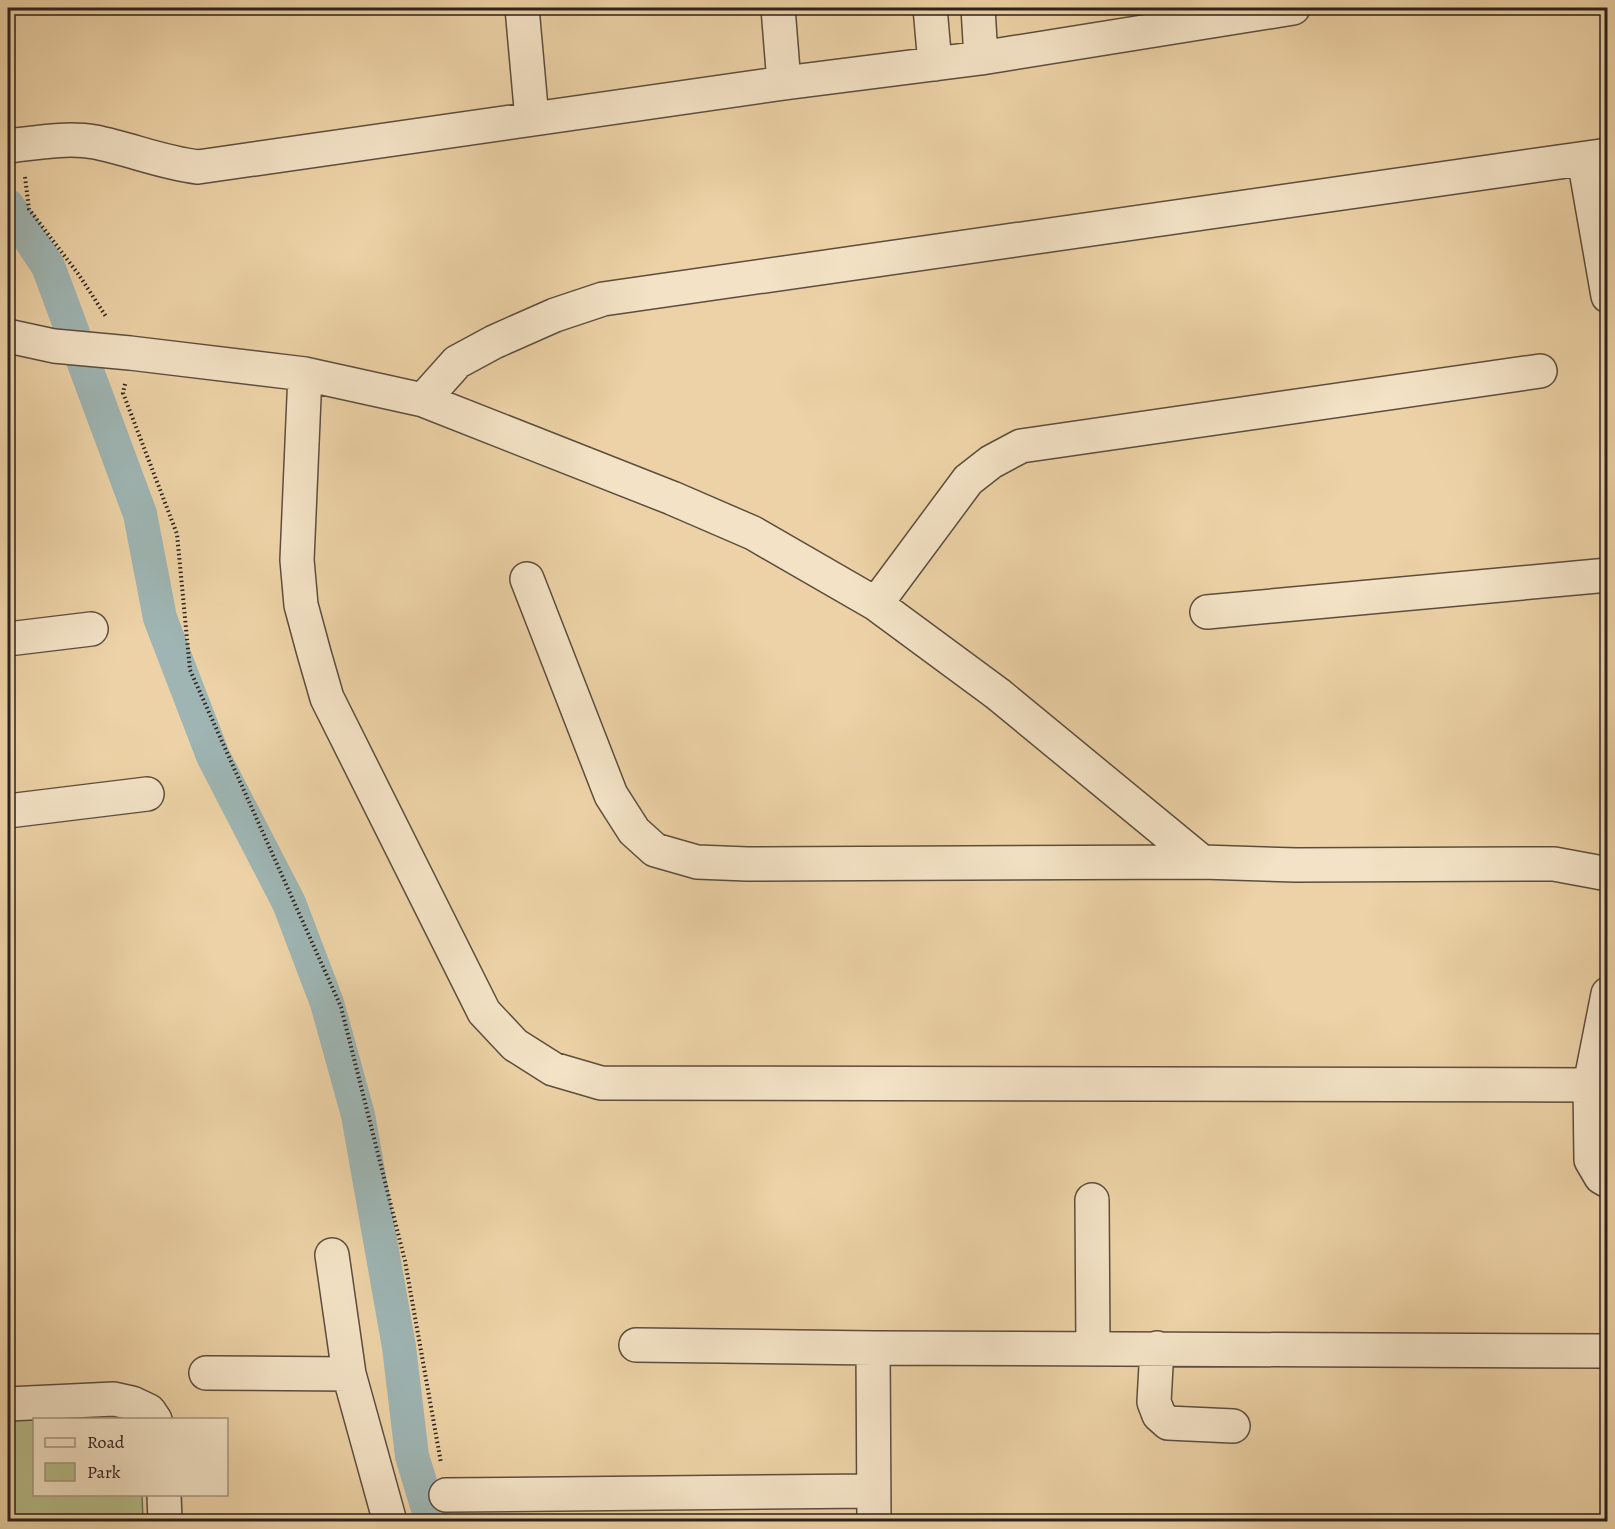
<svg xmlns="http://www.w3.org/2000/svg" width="1615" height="1529" font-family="Alegreya,serif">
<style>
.green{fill:#b5bd89;stroke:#716f52;stroke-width:1.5}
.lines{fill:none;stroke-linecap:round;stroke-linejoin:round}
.canal{stroke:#9eb5b3;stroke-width:34}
.minor-casing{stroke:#5d4d3e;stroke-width:36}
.path{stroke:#2d211c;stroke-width:4;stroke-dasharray:1.5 3;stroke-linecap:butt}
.minor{stroke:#f3e2c5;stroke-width:33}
</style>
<rect width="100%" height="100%" fill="#ecd2a6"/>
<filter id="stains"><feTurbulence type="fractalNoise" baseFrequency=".00333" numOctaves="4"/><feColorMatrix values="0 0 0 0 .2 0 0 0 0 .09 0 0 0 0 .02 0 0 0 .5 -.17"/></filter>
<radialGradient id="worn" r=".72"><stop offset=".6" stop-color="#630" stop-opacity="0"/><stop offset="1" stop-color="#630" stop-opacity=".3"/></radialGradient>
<path class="green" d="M8,1420H34V1494L142,1495L143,1521H8Z"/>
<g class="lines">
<path class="canal" d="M8,206L48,266L140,514L160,618L213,756L289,903L327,1003L358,1115L399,1347L412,1456L432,1522"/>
<g class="minor-casing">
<path id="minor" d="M522,8L532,119
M778,8L784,83
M930,8L935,64
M978,8L981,58
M8,146C35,143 67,137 95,142C130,149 163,163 198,167L784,83L981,58L1293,8
M1584,159L1608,296
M8,336L54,346L130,353L305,374L423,400L672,498L753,533L876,604L998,694L1202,862
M305,374L297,560L301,605L314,653L327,698L484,1012L515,1045L553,1069L601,1083L1590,1085
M423,400L457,362L494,342L555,315L603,299L1608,155
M527,579L611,795L634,831L655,850L697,862L747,864L1202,862L1296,865L1554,864L1608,874
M876,604L968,480L991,462L1021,446L1540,371
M1207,612L1608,575
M8,639L91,629
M8,811L147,794
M1608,994L1590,1085L1591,1160L1601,1177L1608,1181
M1092,1200L1093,1348
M332,1255L349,1374L390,1522
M636,1345L873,1348L1608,1351
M873,1348L874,1522
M1157,1348L1154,1402L1159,1415L1168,1423L1233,1426
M206,1373L349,1374
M8,1404L114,1399L132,1403L149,1411L155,1420
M164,1494L165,1522
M446,1495L873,1491"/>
</g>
<path class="path" d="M25,177L29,209L79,275L107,318
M125,384L123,393L177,534L190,670L341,1007L405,1261L441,1463"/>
<use href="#minor" class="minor"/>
</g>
<rect width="1615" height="1529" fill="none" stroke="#ecd2a6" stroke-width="30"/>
<rect x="9" y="9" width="1597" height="1511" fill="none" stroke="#2d211c" stroke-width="3"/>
<rect x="15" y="15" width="1585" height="1499" fill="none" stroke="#2d211c" stroke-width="1.5"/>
<rect x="33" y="1418" width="195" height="78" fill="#f3e2c5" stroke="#a49581" stroke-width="1.5"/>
<rect x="45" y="1438" width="30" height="9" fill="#f3e2c5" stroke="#a49581" stroke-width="1.5"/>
<text x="87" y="1448" font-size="18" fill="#2d211c">Road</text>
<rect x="45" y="1463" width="30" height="18" fill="#b5bd89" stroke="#a49581" stroke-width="1.5"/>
<text x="87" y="1478" font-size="18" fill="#2d211c">Park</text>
<rect width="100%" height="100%" filter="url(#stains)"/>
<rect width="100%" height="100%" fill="url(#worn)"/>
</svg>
